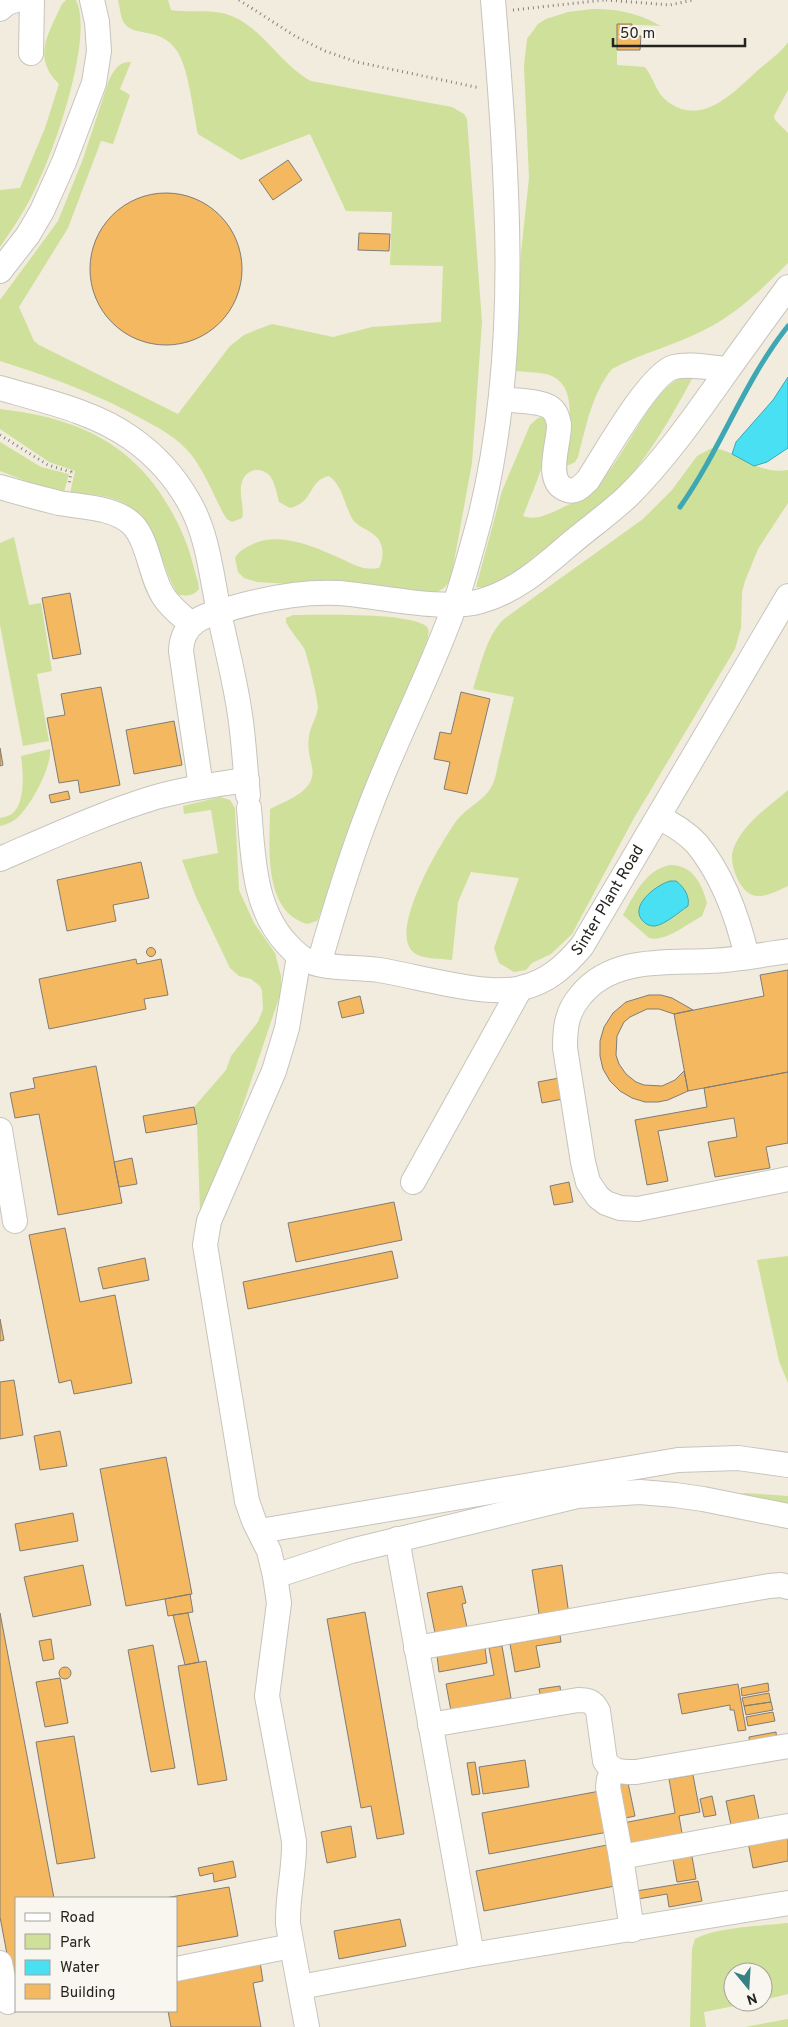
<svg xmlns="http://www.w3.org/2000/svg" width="788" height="2027" font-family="Overpass,sans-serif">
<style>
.built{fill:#f1ecdd;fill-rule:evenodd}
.green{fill:#cee099}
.water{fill:#49e0f3;stroke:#3ea7b4}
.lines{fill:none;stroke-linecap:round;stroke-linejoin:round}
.stream{stroke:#3ea7b4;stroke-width:5}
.building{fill:#f4b860;stroke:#817c76}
.minor-casing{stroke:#c7c4bd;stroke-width:26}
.path{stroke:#85837f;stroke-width:3;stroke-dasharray:1 4;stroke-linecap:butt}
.minor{stroke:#fff;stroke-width:24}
.labels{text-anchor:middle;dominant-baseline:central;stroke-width:4;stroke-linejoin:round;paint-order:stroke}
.street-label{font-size:16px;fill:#242320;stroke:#f9f6ef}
</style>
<rect width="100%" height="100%" fill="#f9f6ef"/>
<path class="built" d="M0,0H788V2027H0ZM16,1898H176V2011H16ZM733,1972H763V2002H733Z"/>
<path class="green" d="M66,0H76C94,36 55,149 37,185C27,207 14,227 0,247V190L20,188L45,128L59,84C31,57 49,33 62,4Z
M118,0H168L171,10C189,13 208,9 226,14C262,25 279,64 311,81L452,107L464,114L467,119L482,322L472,463L451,578C447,586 443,590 434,593L257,582L244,578L238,572L235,558C240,550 245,548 253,544C282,531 316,548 342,559C354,565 365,571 379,568C383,560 384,550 380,542C375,531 360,529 353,520C345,507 342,484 329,476C307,481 315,502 290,508L279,502C277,494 275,483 270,476C261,466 246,469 242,482C238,494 245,506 242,518L232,522L227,519L223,513C213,493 204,471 190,453C177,438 161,429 144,420C98,394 50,377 0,361V300L58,221L83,159L109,80C114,70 119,61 131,62L120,89L130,95L113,144L101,141L68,228L19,307L34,341L39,345L178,414L230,346L244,335L256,330L272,324L333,337L372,327L441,322L443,266L390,265L392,212L346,211L310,134L241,160L198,134C193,112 189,69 177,51C161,26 134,38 124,23C120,16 120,7 118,0Z
M592,9C620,9 637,13 661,26L617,24V65L645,67C655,80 656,95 671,104C704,125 734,92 757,71C767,62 780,54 788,42V90L774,116L775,120L788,133V263C763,288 737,314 704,330C675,345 642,353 612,369C592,393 586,427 578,457L575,462L569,465H566C562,456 565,447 567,438C571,417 575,381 546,374C536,372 525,372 515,371L521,253L529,178L524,66L527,39L538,24L546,19L568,12Z
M683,377H693C671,418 646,461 614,495C591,518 562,537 535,556C518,570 499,589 476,587L502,491L530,425L538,418L542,417C562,430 530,497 523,516C536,521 548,514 560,509C571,503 584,499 593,490C622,465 651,387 683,377Z
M0,409C88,419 147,451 183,535C190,550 193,566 198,582L199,589C193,596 187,596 179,595L177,593C171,583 167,572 163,561C140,507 130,495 70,493L75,471L49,462L0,429Z
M0,442L41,467L69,474L64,492L36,485L0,471Z
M712,448C741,451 754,475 788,470V503L758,549L745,581L742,592L741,628L735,649L634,818L572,934L551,954L532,963L526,970L514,972L499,963L494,948L519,878L471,872L458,902L452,960C440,958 421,960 412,951C390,928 441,842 457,820C467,807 484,801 492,786C496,778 497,768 499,760C504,739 509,718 514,697L473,689C481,665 486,636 504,619L643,519L672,490L697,456Z
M14,537L29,605L41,603L52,671L37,674L49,741L23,746L0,625V543Z
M293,615C316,615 413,612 427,627C430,630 428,634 428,638L341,865L317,921L307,924C262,911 270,845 270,809C287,800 317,791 312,767C310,757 307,747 309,737C310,726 317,718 318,707C318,700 307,654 304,648C298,639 291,632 286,622V618Z
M50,749C52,766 32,803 20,815C15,821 8,824 0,826V818C4,817 9,816 12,814C26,803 23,771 21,756Z
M788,790V886C779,890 769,896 758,896C742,896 732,871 732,857C732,851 735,844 738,839C750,819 771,805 788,790Z
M220,797L230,800L235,808L239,890L254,923L275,953L281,976V992L211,1200L205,1209L200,1211L197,1124L194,1107L226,1070L231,1056L258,1022L263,1009L262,991L260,986L251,979L239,976L230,968L196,897L182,860L218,853L211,810L184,814L183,806Z
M670,865C693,865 702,884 707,903L702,916L697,919C684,926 665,942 649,938L623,915C635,894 645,870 670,865Z
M788,1256V1383L779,1361L757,1260Z
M745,1493L788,1496V1510L732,1496Z
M788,1923V1994L763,2000V1972H733V2002H754L704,2012L706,2027H690L692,1949L695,1939C716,1927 762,1926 788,1923Z
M788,2019V2027H745Z"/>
<path class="water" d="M788,377V448L767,462L754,466L732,454L736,442L773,400Z
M670,881H676C684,887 690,896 688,906C679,912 666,924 655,926C650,926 647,925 644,922C627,907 656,885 670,881Z"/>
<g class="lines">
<path class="stream" d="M680,507C721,449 744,381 788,326"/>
</g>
<path class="building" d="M617,24H632V36H641L640,50H617Z
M288,160L302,180L273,200L259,180Z
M90 269a76 76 0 1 1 152 0a76 76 0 1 1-152 0Z
M359,233L390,234L389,251L358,250Z
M70,593L81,654L53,659L42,598Z
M101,687L120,785L80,793L78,780L59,783L47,718L65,715L61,694Z
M461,692L490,699L467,794L444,789L450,762L434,759L440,732L451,734Z
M174,721L182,765L134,774L126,730Z
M0,748L3,765L0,766Z
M68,791L70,799L51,803L49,795Z
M141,862L149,898L113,905L116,921L67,931L57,880Z
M146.5 952a4.5 4.5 0 1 1 9 0a4.5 4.5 0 1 1-9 0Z
M136,959L137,964L161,959L168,995L144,999L146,1009L49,1029L39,979Z
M788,970V1072L688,1091L674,1014L764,996L760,975Z
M649,995H661L672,998L693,1010L674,1014L659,1009H647L630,1017L624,1022L617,1036L616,1055L619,1064L626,1074L636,1082L644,1085L662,1086L675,1080L684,1071L688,1091L668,1100L658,1102H645L632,1098L620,1091L610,1081L603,1069L600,1056V1041L604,1027L613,1013L626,1002Z
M360,996L364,1013L342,1018L338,1002Z
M96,1066L122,1203L58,1215L39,1114L15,1118L10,1093L35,1088L33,1078Z
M788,1072V1143L766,1147L770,1168L715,1177L708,1142L737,1137L734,1118L658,1131L668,1181L647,1185L635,1120L707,1107L704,1088Z
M559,1078L563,1099L542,1103L538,1082Z
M194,1107L197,1124L146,1133L143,1116Z
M132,1158L137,1184L119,1187L114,1162Z
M569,1182L573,1202L554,1205L550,1186Z
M394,1202L402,1240L296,1262L288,1223Z
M65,1228L80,1302L115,1295L132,1383L74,1394L71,1380L59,1383L29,1235Z
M392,1251L398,1278L248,1309L243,1282Z
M145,1258L149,1280L103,1289L98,1268Z
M0,1319L4,1340L0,1341Z
M14,1380L23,1435L0,1439V1382Z
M60,1431L67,1466L40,1470L34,1436Z
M166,1457L192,1594L126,1606L100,1469Z
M73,1513L78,1541L20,1551L15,1524Z
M83,1565L91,1605L33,1617L24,1577Z
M562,1565L569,1615L540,1620L532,1570Z
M462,1586L466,1603L462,1604L467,1627L435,1633L427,1593Z
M190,1594L193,1612L168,1616L165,1599Z
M365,1612L404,1834L377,1839L371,1806L361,1808L327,1619Z
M0,1613L54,1898H16V1991H14L0,1917Z
M188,1613L199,1662L185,1665L173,1615Z
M560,1635L561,1642L536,1646L540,1667L515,1672L510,1644Z
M51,1639L54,1659L43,1661L39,1641Z
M153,1645L175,1768L151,1772L128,1650Z
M502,1646L511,1698L451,1711L446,1684L494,1675L489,1648Z
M485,1648L487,1663L439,1672L437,1656Z
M206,1661L227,1780L198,1785L178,1666Z
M59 1673a6 6 0 1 1 12 0a6 6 0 1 1-12 0Z
M60,1678L68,1723L45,1727L36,1682Z
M768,1683L769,1691L742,1696L741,1688Z
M738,1684L746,1730L738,1731L734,1710H730V1705L682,1714L678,1694Z
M560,1686L561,1694L541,1698L539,1689Z
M769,1693L771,1702L744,1706L742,1698Z
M771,1702L773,1710L746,1715L744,1706Z
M773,1712L775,1721L748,1726L746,1717Z
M776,1732L777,1741L750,1746L749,1737Z
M74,1736L95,1858L57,1864L36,1742Z
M525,1760L529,1787L483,1794L479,1767Z
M475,1762L480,1794L472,1795L467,1763Z
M693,1775L700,1812L679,1816L683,1839L627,1848L623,1823L675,1813L669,1779Z
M628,1783L635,1816L621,1819L615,1786Z
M600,1791L608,1832L489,1854L482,1813Z
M754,1795L759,1819L731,1825L726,1801Z
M712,1796L716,1815L704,1817L700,1799Z
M351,1826L356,1857L327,1863L321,1832Z
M788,1834V1861L753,1868L748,1842Z
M607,1845L615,1886L484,1911L476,1871Z
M691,1851L696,1879L677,1882L672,1854Z
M233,1861L236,1877L214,1882L213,1873L200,1876L198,1868Z
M698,1881L702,1901L669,1907L667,1894L638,1899L636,1891Z
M229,1887L238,1936L176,1947V1898H165Z
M400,1919L406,1946L339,1959L334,1931Z
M260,1962L263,1981L253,1983L261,2027H171L168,2011H176V1978Z"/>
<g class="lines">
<g class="minor-casing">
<g id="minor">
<path d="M0,9L7,3L16,0"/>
<path d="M31,53L32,0"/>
<path d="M0,271L28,235L42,211L64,162L94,83L99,51L97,22L92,0"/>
<path d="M0,388C44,401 93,411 131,438C154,454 175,477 189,502C207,533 211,572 218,607C225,643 235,679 240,715C244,741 245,768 248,795"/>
<path d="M501,399C514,401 545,400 553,410C556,413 558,419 559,424C560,441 544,480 565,489C575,494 582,486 588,480C603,457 650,373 674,367C690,363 711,368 728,369"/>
<path d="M0,487C20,493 39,498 59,503C82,507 114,507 132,524C149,541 150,577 164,597C171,608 182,616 191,624"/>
<path d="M201,787L181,651C182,620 206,615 232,608C267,598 302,591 339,593C379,596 444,612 481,601C517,591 544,566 571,543C590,527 610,513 628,496C664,460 693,419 722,378C744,347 766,317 788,287"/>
<path id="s1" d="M249,808C253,855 253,908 287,944C294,952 301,959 311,962C330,969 358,967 379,970C417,976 486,997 521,988C548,982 565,966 582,946L788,596"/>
<path d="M659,817C673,825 686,832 697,844C723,876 738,918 747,957"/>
<path d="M0,859C51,837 103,813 156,797C186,789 216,784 247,780"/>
<path d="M788,951C762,955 735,960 709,961C665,963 612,957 581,995C567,1011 565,1026 565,1048L583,1162L588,1182L598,1197L606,1203L620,1208L638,1209L788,1179"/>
<path d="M299,956L287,1028L274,1071L209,1221L205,1245L247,1501L254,1521L269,1551L275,1576L279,1603L267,1696L294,1841C295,1869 287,1896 288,1924L307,2027"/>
<path d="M319,964C334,911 350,858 370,807C394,743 426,682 450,618C462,586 471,551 480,518C522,348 507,172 493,0"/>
<path d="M0,1130L15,1221"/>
<path d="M413,1182L520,989"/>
<path d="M260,1531L678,1460L738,1458L788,1465"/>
<path d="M397,1539L472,1955L788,1903"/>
<path d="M275,1576L351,1551L577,1496L640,1492L675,1495L703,1499L788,1516"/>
<path d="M416,1648L769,1586L781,1585L788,1587"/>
<path d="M430,1725L578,1700C588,1700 593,1701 598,1711L605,1761C613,1773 623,1772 636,1772L788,1746"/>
<path d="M613,1770L609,1779L608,1787L621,1857L632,1930"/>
<path d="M621,1857L788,1826"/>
<path d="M0,1963L8,2002"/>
<path d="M176,1969L291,1946"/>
<path d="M300,1987L472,1955"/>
</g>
</g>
<path class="path" d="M239,0L295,36L325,51L357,62L480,88
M606,0L670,5L693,0
M513,10L604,0
M0,435L48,465L71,472L69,485"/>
<use href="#minor" class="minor"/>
</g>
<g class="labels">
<g class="street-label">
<text stroke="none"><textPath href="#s1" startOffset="515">Sinter Plant Road</textPath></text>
</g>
</g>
<rect x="15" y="1897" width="162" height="115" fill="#f9f6ef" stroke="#a4a29c"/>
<rect x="25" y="1913" width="25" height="8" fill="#ffffff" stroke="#a4a29c"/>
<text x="60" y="1922" font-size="15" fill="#242320">Road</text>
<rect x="25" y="1934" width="25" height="15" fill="#cee099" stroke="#a4a29c"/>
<text x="60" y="1947" font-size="15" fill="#242320">Park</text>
<rect x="25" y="1960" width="25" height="15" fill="#49e0f3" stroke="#a4a29c"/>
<text x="60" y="1972" font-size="15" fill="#242320">Water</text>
<rect x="25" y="1984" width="25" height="15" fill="#f4b860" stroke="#a4a29c"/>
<text x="60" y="1997" font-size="15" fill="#242320">Building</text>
<g transform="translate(748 1987) rotate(162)"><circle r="24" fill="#f9f6ef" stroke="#a4a29c"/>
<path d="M0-4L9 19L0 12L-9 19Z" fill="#378083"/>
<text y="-8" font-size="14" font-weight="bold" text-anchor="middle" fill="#242320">N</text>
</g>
<path d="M613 38v8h132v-8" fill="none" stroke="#242320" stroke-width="2.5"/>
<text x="620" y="38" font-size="15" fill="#242320" stroke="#f9f6ef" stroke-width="4" paint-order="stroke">50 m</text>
</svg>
